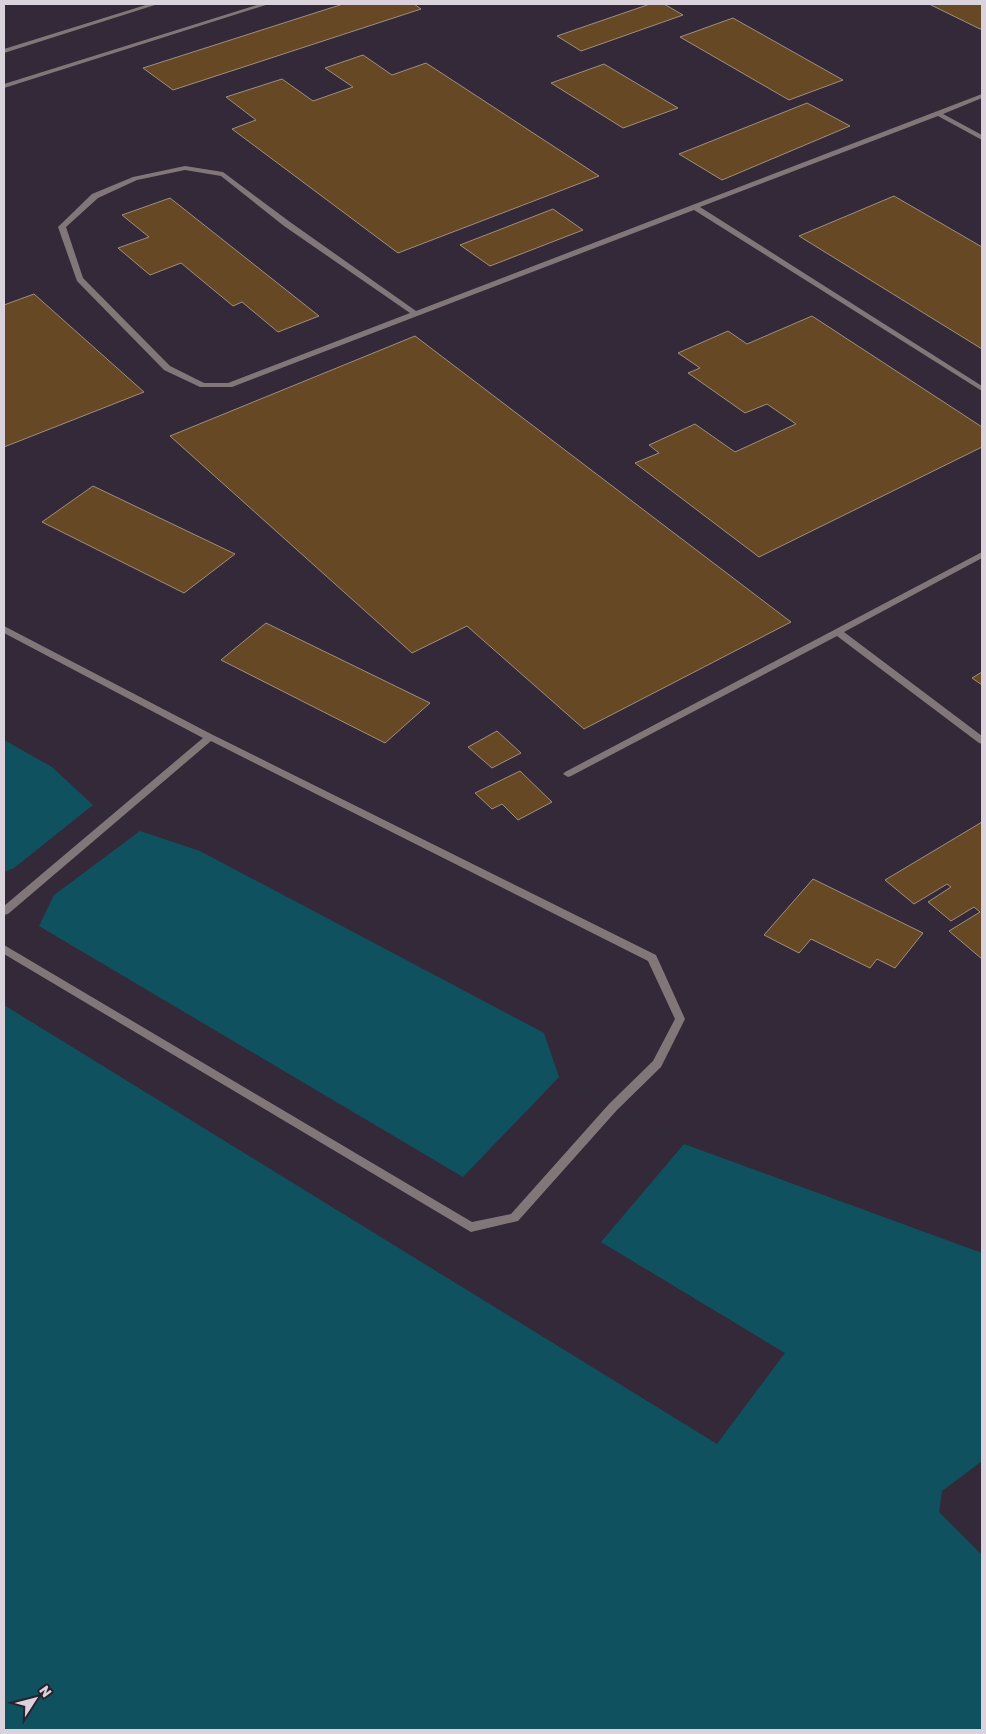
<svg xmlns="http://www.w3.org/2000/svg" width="986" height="1734" font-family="Rubik,sans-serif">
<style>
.water{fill:#10515f}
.pier{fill:#342938}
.building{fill:#664824;stroke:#9e8f7f}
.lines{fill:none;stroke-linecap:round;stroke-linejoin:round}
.lane{fill:#827778;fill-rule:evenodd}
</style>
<rect width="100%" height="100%" fill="#342938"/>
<path class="water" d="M4,740L52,767L93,805L140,831L200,851L544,1033L559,1077L684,1144L982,1253V1730H4Z"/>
<path class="pier" d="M93,805L140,831L54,895L39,926L463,1177L559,1077L684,1144L601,1242L785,1353L717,1444L4,1005V872L14,868Z
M982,1461V1555L939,1512L942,1491Z"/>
<path class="building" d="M343,4H414L421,9L173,90L143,68Z
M650,4H664L683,15L581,51L557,36Z
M929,4H982V29H980Z
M733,18L843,80L789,100L680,37Z
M363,55L392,75L426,63L599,176L398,253L232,129L256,120L226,97L282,79L313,101L353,87L325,68Z
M604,64L678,108L623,128L551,83Z
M807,103L850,126L722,180L679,154Z
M894,196L982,247V349L799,236Z
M170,198L319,316L278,332L242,302L233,306L181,263L150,275L118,248L149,237L122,215Z
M553,209L583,230L490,266L460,245Z
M34,294L144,392L4,447V305Z
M812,316L982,427V447L759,557L635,463L659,453L649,445L695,424L735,452L796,424L767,404L745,413L688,373L700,368L678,353L728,331L747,344Z
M415,336L791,622L584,729L467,626L412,653L170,436Z
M93,486L235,554L184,593L42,522Z
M266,623L430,703L385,743L221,660Z
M982,672V685L972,678Z
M497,731L521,753L492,768L468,747Z
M520,771L552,802L518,820L502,804L492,809L475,793Z
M982,822V959L949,931L980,912L974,907L951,921L928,902L951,887L947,884L914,904L885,880Z
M813,879L923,933L895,968L877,959L870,968L811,939L799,953L764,935Z"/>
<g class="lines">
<path class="lane" d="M149,4H158L4,53V49Z
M260,4H269L4,88V84Z
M982,94V98L943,114L982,135V140L938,116L700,207L982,386V391L694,210L232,387H200L164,370L77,281L58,227L92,194L133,177L185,166L223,172L290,222L416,311ZM185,170L221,176L284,226L410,313L228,383H204L170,366L83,278L66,227L98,198L137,180Z
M982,552V558L844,632L982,736V744L979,743L837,636L571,776L568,777L563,774L565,772Z
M4,626L213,735L656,955L685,1019L661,1067L617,1110L518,1221L471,1232L4,954V945L472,1222L511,1214L609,1104L653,1061L675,1019L648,961L211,741L8,914L4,915V906L203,738L4,633Z"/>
</g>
<rect width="986" height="1734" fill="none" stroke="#dad3dc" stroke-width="10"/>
<g transform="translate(35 1699) rotate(54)" stroke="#2a202e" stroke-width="4" paint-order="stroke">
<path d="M0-4L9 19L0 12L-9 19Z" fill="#dad3dc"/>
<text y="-8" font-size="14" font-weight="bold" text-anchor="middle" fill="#dad3dc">N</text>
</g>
</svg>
